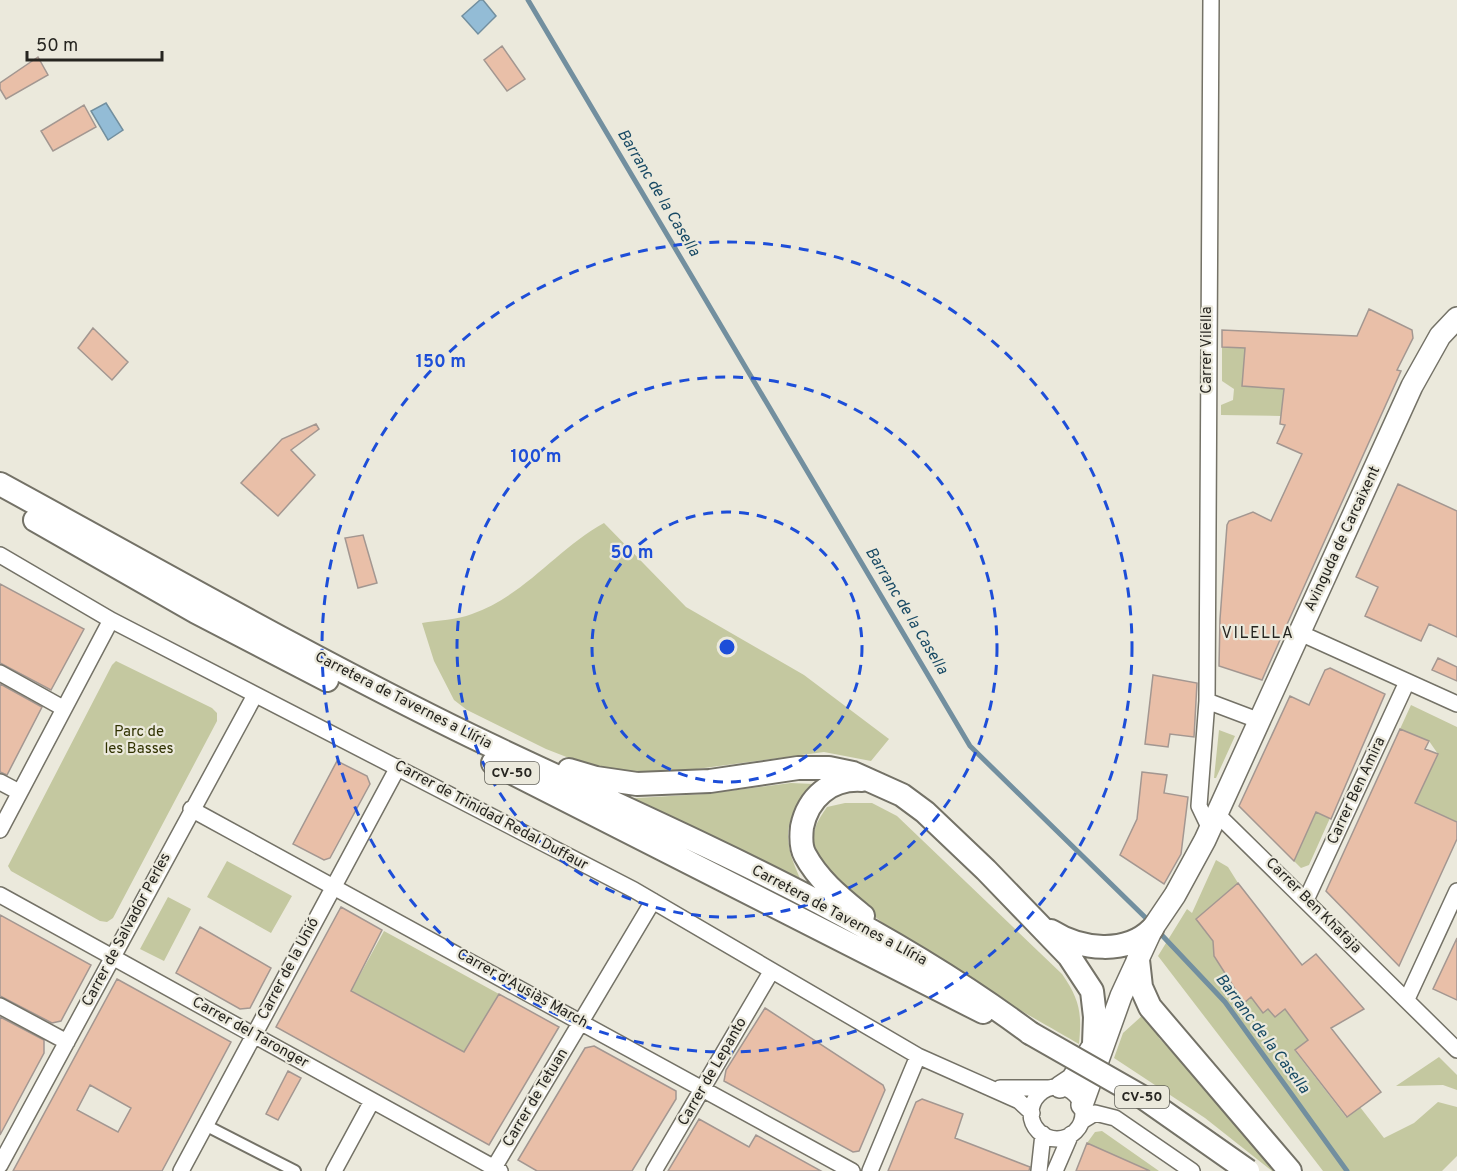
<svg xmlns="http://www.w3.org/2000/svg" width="1457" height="1171" font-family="Overpass,sans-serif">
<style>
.green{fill:#c4c8a0}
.water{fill:#93bcd6;stroke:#728f9f;stroke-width:1.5}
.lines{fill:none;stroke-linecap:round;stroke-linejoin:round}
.stream{stroke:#728f9f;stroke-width:5}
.building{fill:#e9bfa8;stroke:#a39791;stroke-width:1.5;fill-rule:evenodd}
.pedestrian-casing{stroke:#747267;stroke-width:14}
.minor-casing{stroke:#747267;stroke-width:18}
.secondary-casing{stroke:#747267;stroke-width:24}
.primary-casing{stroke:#747267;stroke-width:26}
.pedestrian{stroke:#fff;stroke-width:10}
.minor{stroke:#fff;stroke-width:15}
.secondary{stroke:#fff;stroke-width:21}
.primary{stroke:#fff;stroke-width:22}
.primary-bridge-casing{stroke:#747267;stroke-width:26;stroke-linecap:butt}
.primary-bridge{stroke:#fff;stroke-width:22}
.ring{fill:none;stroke:#1d4ed8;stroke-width:3;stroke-dasharray:10 8}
.labels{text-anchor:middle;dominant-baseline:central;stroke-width:4.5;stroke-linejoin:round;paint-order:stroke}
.shield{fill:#ebe9dc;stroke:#616058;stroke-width:1.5}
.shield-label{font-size:14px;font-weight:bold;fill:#262520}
.street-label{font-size:15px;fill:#262520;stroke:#ebe9dc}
.park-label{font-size:15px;fill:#303200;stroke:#ebe9dc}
.water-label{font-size:16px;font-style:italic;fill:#174964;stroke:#ebe9dc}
.neighbourhood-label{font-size:16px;letter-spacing:1.5px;fill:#262520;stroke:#ebe9dc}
.centre{fill:#1d4ed8;stroke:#ebe9dc;stroke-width:3}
.ring-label{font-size:18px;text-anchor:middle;font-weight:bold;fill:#1d4ed8;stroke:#ebe9dc;stroke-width:4.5;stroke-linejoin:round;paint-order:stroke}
</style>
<rect width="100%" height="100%" fill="#ebe9dc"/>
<path class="green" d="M1222,347L1246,348L1284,389L1281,416L1221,415V405L1233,400L1234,389L1222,381Z
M604,523L686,607L804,675L889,739L871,761L824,752L674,772H642L611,770L582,763L546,749L467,710L454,700L434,661L422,623C438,620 457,620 472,614C524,596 557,549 604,523Z
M116,661L212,708L217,713V721L113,918L107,922L100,921L11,871L8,866L112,665Z
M1411,705L1457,727V822L1415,803L1438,754L1429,741L1400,729Z
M1219,730L1235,736L1216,778H1214Z
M791,783L814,784C779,824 783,843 805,889L620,799L705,794Z
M845,803H872L897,816L1062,974C1080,1000 1082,1013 1079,1044C1026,1013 830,907 816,853C810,833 816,823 827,807Z
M1316,812L1330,818L1309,865L1301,868L1294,861Z
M1216,860L1228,867L1238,883L1196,919L1213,941L1214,956L1244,1002L1251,997L1263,1013L1268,1009L1275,1017L1285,1009L1308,1040L1295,1051L1346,1117L1360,1107L1384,1138L1414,1123L1438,1102L1457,1107V1156L1442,1171H1323L1158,956L1187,909L1192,913Z
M227,861L292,896L271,933L207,897Z
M168,897L191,909L164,961L140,949Z
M384,931L499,994L464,1052L351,991Z
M1144,1014L1156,1028L1159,1038L1282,1171H1272L1205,1118L1114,1058L1123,1033Z
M1439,1057L1457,1075V1090L1443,1085L1396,1086Z
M1102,1131L1159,1171H1142L1143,1168L1087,1143L1095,1132Z"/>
<path class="water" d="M480,0H483L496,16L478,34L462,16Z
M106,103L123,130L108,140L91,111Z"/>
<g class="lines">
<path class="stream" d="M528,0L970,746L1151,923
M1157,930L1225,1002L1347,1171"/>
</g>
<path class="building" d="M502,46L525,79L507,91L484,60Z
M38,57L48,75L6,99L0,89V83Z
M84,105L96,127L53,151L41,131Z
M1369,309L1412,330L1413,338L1397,370L1401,371L1262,680L1219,666L1220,619L1227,525L1229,521L1253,512L1271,521L1302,454L1277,443L1285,425L1280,424L1284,389L1242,386L1245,348L1222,347V330L1357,336Z
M93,328L128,362L112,380L78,348Z
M316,424L319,429L291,450L315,475L278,516L241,483L282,439Z
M1398,484L1457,511V637L1429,624L1421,641L1365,616L1378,587L1356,577Z
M363,535L377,583L358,588L345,538Z
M0,584L84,629L51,690L0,663Z
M1438,658L1457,667V681L1432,670Z
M1330,668L1385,694L1331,819L1316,812L1294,861L1239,806L1290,696L1309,705L1325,670Z
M1153,675L1197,683L1194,737L1170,734L1168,747L1145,744Z
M0,684L42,707L7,775L0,772Z
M1400,729L1429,741L1425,749L1438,754L1415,803L1457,822V839L1399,966L1326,891Z
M337,761L367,776L370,784L330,858L324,860L293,844Z
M1142,772L1167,775L1164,793L1188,797L1181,854L1164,884L1120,855L1137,819Z
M1238,883L1302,965L1316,954L1364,1009L1331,1028L1381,1092L1347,1117L1295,1050L1308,1040L1285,1009L1275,1017L1268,1009L1263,1013L1251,997L1244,1003L1214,956L1213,941L1196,919Z
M341,907L382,930L351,991L464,1052L499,994L559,1027L489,1145L276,1027Z
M0,915L91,965L61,1021L52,1023L0,996Z
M200,927L271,968L250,1008L240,1009L176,973Z
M1457,938V1000L1433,989Z
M117,979L231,1042L162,1171H13ZM90,1085L131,1108L118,1132L77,1110Z
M765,1008L883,1085L885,1090L859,1151L853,1152L724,1081L726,1070Z
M0,1017L44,1040V1053L0,1135Z
M594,1046L676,1091V1099L632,1171H537L518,1160L585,1048Z
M288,1071L301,1078L278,1120L266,1114Z
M922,1099L963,1114L955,1138L1030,1167L1029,1171H888L916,1102Z
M699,1119L749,1147L756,1135L821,1171H668Z
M1087,1143L1150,1171H1076Z"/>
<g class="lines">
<g class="pedestrian-casing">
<path id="pedestrian" d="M205,1125L295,1171"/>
</g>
<g class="minor-casing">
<path id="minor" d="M0,555L111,620L634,890L918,1056L1019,1101L1032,1113
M1300,633L1457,704
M0,673L63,708
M1207,701L1260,721
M0,782L19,792
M191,809L852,1171
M1217,814L1457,1050
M1210,829L1199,806L1207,701L1211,0
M0,830L111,620
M0,895L500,1171
M1306,900L1407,682
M1407,999L1457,891
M0,1006L67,1042
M1031 1113a26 26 0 1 1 52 0a26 26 0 1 1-52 0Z
M1000,1088H1048
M1082,1121L1095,1113L1115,1118L1192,1171
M0,1165L255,695
M181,1171L398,767
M334,1171L372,1101
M492,1171L653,901
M654,1171L771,972
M870,1171L918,1056
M1039,1171L1043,1134
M1055,1171L1071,1134"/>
</g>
<g class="secondary-casing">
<path id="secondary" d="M1060,1087L1072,1079L1091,1049
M1082,1105L1121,996L1152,929L1175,895L1205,840L1412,386L1440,336L1457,318"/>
</g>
<g class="primary-casing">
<path id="primary" d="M0,484C156,569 311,658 471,736C660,827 860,906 1030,1033
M35,520L196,612L327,680
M493,763L983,1012
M569,770L596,778L637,784L710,781L798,768H829L853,773L902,795L925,812L986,870L1069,956L1092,991L1095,1017L1094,1044
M862,780C830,778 808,798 802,827C801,836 801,848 805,855C819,881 841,898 863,916
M1051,931C1081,950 1126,955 1152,929
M1138,960L1141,987L1150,1007L1290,1171"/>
</g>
<use href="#pedestrian" class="pedestrian"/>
<use href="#minor" class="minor"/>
<use href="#secondary" class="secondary"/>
<use href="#primary" class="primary"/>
<g class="primary-bridge-casing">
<path id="primary-bridge" d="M1030,1033L1144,1098L1248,1171"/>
</g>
<use href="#primary-bridge" class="primary-bridge"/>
</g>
<g class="ring">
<circle cx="727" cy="647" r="135"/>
<circle cx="727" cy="647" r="270"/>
<circle cx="727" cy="647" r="405"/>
</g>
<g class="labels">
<g class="shield">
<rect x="485" y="762" width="54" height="22" rx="4.5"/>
<rect x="1115" y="1086" width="54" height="22" rx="4.5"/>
</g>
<g class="shield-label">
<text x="512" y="773">CV-50</text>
<text x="1142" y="1097">CV-50</text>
</g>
<g class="street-label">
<text transform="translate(1207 350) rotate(-90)">Carrer Vilella</text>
<text transform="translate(1343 539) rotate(-65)">Avinguda de Carcaixent</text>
<text transform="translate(403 701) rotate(27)">Carretera de Tavernes a Llíria</text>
<text transform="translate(1357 791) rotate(-65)">Carrer Ben Amira</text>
<text transform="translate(491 816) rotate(28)">Carrer de Trinidad Redal Duffaur</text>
<text transform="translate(1313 906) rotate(45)">Carrer Ben Khafaja</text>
<text transform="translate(839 916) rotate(28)">Carretera de Tavernes a Llíria</text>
<text transform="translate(127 930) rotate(-62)">Carrer de Salvador Perles</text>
<text transform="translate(289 969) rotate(-62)">Carrer de la Unió</text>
<text transform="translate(522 989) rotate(29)">Carrer d'Ausiàs March</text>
<text transform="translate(250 1033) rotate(29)">Carrer del Taronger</text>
<text transform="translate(713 1072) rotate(-60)">Carrer de Lepanto</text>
<text transform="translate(536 1098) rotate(-59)">Carrer de Tetuan</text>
</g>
<g class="park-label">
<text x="139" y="732">Parc de<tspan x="139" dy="17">les Basses</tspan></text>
</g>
<g class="water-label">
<text transform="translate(658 193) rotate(59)">Barranc de la Casella</text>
<text transform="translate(906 611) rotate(59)">Barranc de la Casella</text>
<text transform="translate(1262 1034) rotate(53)">Barranc de la Casella</text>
</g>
<g class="neighbourhood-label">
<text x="1258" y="634">VILELLA</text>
</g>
</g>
<circle cx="727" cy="647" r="9" class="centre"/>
<g class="ring-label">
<text x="441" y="367">150 m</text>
<text x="536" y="462">100 m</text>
<text x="632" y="558">50 m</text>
</g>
<path d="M27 51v9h135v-9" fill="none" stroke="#262520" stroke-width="3"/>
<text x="36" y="51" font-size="18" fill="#262520" stroke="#ebe9dc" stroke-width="4.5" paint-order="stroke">50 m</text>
</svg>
